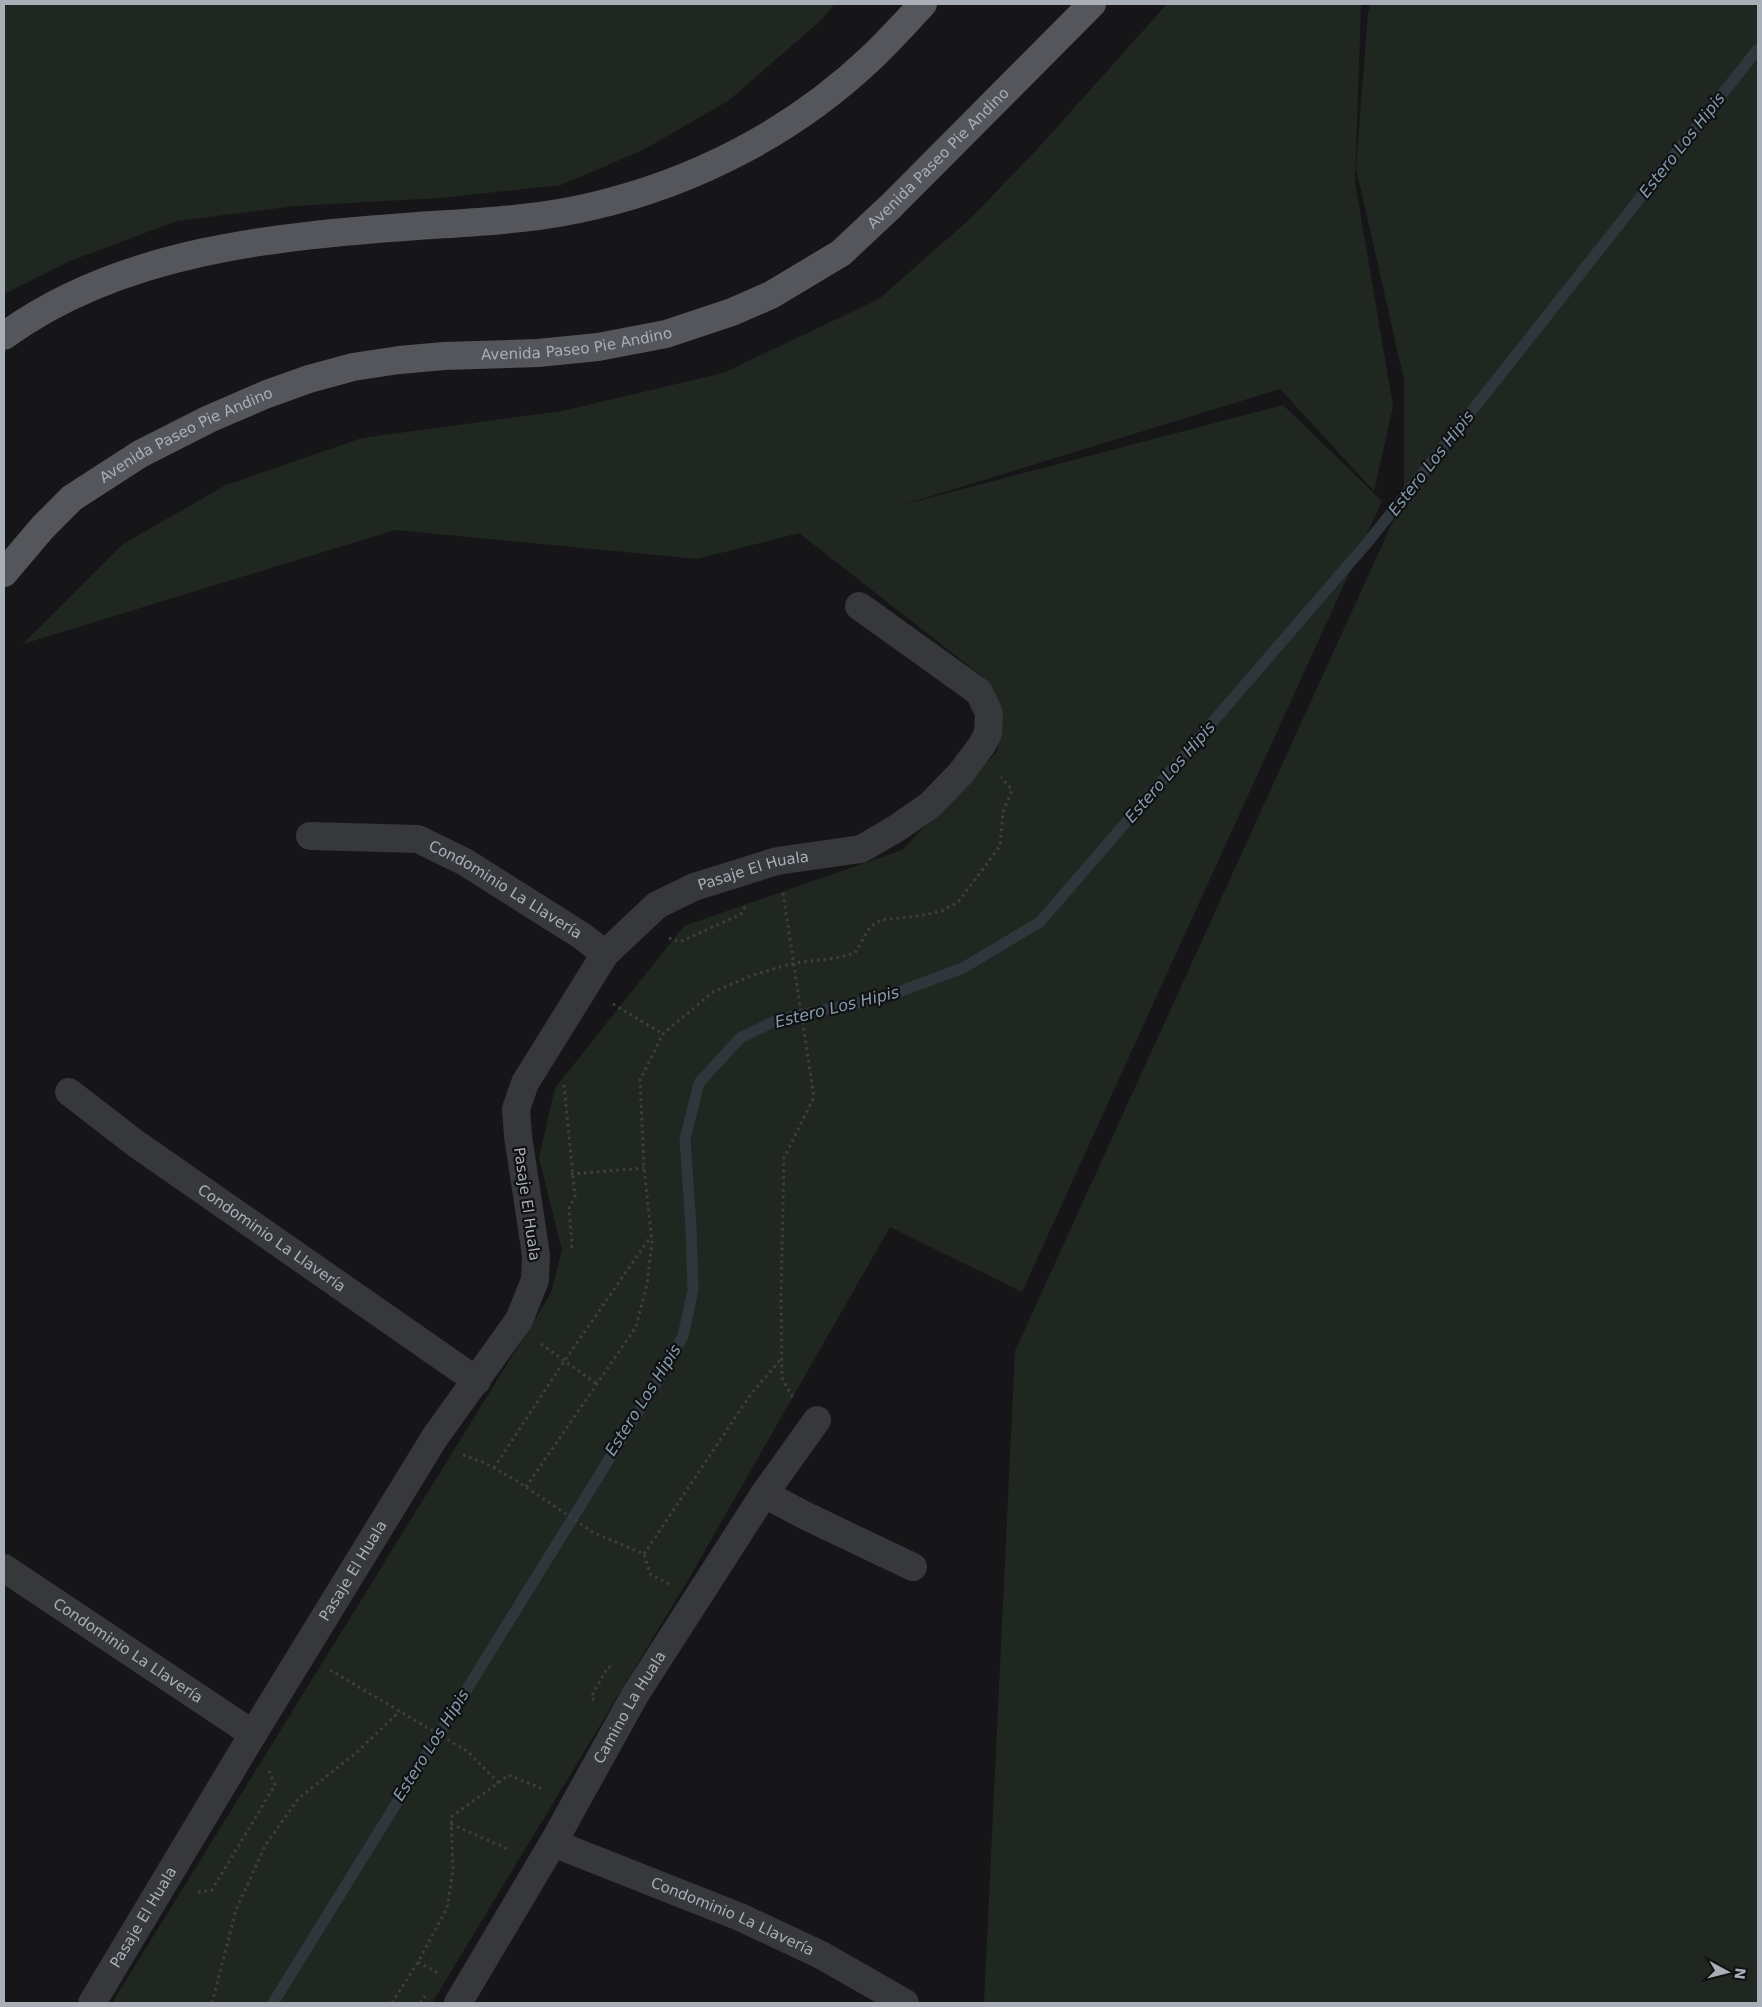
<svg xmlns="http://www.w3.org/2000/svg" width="1762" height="2007" font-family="'DejaVu Sans',sans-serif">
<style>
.green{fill:#202721}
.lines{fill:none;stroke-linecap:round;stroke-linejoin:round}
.stream{stroke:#2f373d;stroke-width:11}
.path{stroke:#3d3f43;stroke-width:3;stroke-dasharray:2.5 4;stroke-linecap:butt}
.minor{stroke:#37383c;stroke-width:28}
.major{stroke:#54565b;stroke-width:28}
.labels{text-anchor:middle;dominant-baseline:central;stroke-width:4.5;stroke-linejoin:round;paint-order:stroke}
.street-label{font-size:15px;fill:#a9aeb7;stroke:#111113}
.water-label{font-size:16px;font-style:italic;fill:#839daf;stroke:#111113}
</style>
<rect width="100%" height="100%" fill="#161618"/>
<path class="green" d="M4,4H835L817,24L728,101L643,150L561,185L440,198L295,206L177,221L70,261L4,294Z
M1167,4H1361L1355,182L1393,406L1374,491L1280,389L902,505L1283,405L1382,501L1022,1292L890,1227L688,1580L432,2003H112L551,1293L562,1250L539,1158L555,1088L684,926L902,850L997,752L1003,718L983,677L799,533L697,559L395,530L23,644L123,544L226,485L362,438L562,411L723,373L879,299L971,218L1041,145Z
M1371,4H1758V2003H984L1015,1351L1404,497V380L1356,168L1368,13Z"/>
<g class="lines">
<path class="stream" d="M273,2003L655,1385L683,1336L693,1290L691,1227L685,1139L699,1083L740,1038L777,1020L882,998L963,968L1040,922L1368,542L1758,49"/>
<path class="path" d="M783,893L814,1097L784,1158L781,1297L782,1378L793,1398
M669,938L680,942L741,914L746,905
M613,1004L663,1034
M564,1085L575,1197L569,1208L572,1244L571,1252
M571,1174L644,1168
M541,1344L597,1384
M463,1455L485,1463L517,1481L594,1533L644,1554L650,1574L669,1584
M494,1468L565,1360L651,1236
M526,1487L636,1327L647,1284L652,1242L644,1168L640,1080L663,1034L713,992L753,975L794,963L836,958L855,953L870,927L880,920L919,916L942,911L958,902L1000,846L1003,812L1012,790L1001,777
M644,1554L751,1394L781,1359
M330,1670L467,1751L499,1783
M594,1700L591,1697L608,1667H613
M451,1824L510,1850
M198,1892L212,1890L275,1785L269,1771
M418,1962L438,1973
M212,2003L236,1910L266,1844L299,1798L356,1753L400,1711
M392,2003L418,1962L447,1908L453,1870L451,1817L509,1775L545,1790
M420,2003L425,1996"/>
<g class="minor">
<path id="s1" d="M310,836L418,839L465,862L582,936L605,954"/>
<path id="s2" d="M69,1092L135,1143L477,1381"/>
<path d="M764,1494L804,1515L913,1567"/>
<path id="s3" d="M4,1568L253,1734"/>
<path id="s4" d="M553,1843L740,1917L821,1955L905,2003"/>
<path id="s5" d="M92,2003L253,1734L435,1437L519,1320L535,1280L536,1255L518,1136L516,1109L525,1083L605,954L657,905L694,887L777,861L861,849L897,828L930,805L961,773L982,745L988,733L989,713L979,692L859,606"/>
<path id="s6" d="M458,2003L553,1843L635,1695L764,1494L817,1420"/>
</g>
<g class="major">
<path d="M4,336C121,250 278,236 418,226C476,222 536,220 593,206C696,182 794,131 871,58C889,41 906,22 923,4"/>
<path id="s7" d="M4,573L43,527L72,498L140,454L209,419L267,394L309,379L353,367L399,360L444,356L538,353L598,347L666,334L732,312L771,295L841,253L891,206L1092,4"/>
</g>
</g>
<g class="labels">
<g class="street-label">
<text stroke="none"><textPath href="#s7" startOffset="1058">Avenida Paseo Pie Andino</textPath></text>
<text stroke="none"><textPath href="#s7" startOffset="638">Avenida Paseo Pie Andino</textPath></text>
<text stroke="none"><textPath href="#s7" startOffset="232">Avenida Paseo Pie Andino</textPath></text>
<text stroke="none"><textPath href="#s5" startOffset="1375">Pasaje El Huala</textPath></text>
<text stroke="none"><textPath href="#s1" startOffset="209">Condominio La Llavería</textPath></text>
<text transform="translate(527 1204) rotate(82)">Pasaje El Huala</text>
<text stroke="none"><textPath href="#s2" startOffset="250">Condominio La Llavería</textPath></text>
<text stroke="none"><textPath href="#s5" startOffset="505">Pasaje El Huala</textPath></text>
<text stroke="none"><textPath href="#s3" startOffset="149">Condominio La Llavería</textPath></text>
<text stroke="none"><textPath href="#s6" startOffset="342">Camino La Huala</textPath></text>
<text stroke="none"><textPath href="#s5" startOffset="100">Pasaje El Huala</textPath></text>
<text stroke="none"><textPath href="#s4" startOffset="194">Condominio La Llavería</textPath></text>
</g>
<g class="water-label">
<text transform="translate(1682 145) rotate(-52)">Estero Los Hipis</text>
<text transform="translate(1431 463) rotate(-52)">Estero Los Hipis</text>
<text transform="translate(1170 772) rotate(-49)">Estero Los Hipis</text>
<text transform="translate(837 1007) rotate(-14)">Estero Los Hipis</text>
<text transform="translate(643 1400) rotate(-58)">Estero Los Hipis</text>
<text transform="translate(431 1745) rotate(-58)">Estero Los Hipis</text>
</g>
</g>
<rect width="1762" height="2007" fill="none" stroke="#a9aeb7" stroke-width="10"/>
<g transform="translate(1727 1972) rotate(97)" stroke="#111113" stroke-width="4" paint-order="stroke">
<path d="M0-4L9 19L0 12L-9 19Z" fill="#a9aeb7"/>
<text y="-8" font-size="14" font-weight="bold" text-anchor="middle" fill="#a9aeb7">N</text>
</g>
</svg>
